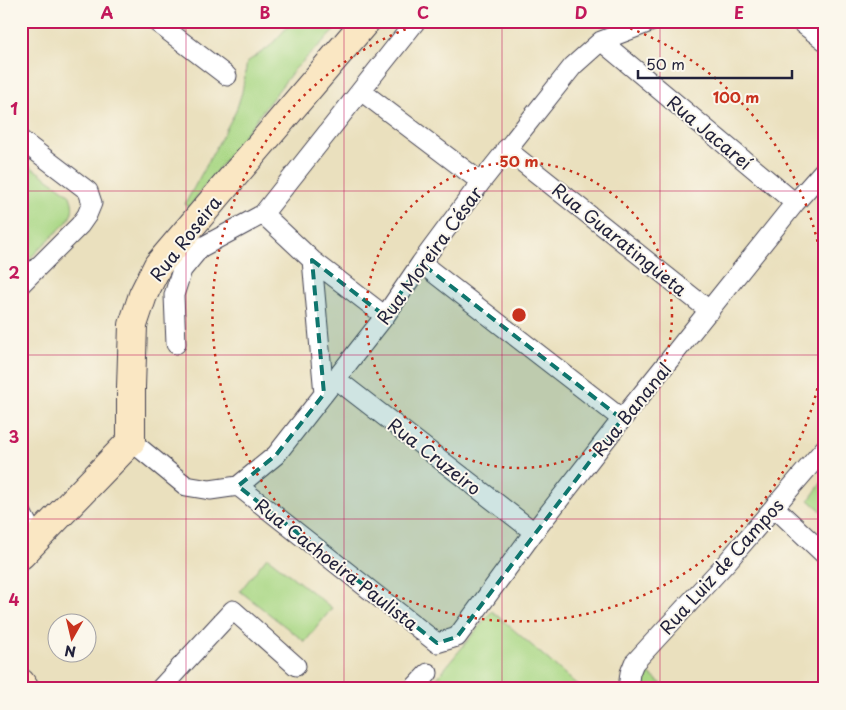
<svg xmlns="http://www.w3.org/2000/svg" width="846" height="710" font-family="'Playpen Sans',sans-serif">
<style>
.green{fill:#a9d784;stroke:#667c60}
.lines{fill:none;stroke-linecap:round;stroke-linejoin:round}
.street-casing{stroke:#403e4f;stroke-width:21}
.secondary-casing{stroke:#403e4f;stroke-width:30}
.street{stroke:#fff;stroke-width:19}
.secondary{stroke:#fae7c3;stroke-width:28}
.marked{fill:#0f766e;fill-opacity:0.2;stroke:#0f766e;stroke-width:4;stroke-dasharray:10 6;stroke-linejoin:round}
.grid{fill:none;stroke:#c2185b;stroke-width:1;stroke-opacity:0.55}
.ring{fill:none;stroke:#c8321e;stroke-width:2.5;stroke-dasharray:2.5 5}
.labels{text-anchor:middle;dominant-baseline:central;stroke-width:4;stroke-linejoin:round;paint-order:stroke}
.street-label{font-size:18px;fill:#22223b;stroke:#fbf7ec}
.centre{fill:#c8321e;stroke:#fbf7ec;stroke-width:2.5}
.ring-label{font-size:15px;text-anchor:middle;font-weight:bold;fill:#c8321e;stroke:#fbf7ec;stroke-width:4;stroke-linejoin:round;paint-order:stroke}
.neatline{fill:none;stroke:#c2185b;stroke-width:2}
.grid-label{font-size:16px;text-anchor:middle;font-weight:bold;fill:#c2185b}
</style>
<rect width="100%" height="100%" fill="#fbf7ec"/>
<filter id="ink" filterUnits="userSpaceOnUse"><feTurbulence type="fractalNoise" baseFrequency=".02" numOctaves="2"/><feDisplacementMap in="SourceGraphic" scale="10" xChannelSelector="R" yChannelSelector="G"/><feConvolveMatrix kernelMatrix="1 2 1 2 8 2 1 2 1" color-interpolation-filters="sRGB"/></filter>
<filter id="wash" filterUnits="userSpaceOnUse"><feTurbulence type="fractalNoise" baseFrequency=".0096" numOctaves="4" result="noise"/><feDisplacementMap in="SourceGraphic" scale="20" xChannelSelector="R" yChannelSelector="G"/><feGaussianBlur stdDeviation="1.12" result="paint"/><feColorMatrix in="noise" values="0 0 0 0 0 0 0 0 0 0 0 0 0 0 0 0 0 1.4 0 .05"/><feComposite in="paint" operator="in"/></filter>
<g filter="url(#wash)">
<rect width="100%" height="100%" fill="#eae0be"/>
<path class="green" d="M293,21H344L294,70L189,207L185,204L236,111L242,92L247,62L269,47Z
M21,160L69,194C74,205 74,212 67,222L21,267Z
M825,478V514L809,500Z
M267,557L332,608L305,642L240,591Z
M492,611L582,689H447L437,678Z
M648,673L668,689H641V682Z"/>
</g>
<g filter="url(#ink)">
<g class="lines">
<g class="street-casing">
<path id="street" d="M155,21L227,76
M799,21L825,41
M601,41L795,203
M361,91L481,182
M21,140L88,191L92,203L87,215L80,225L21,284
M506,149L710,311
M263,214L312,260L385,316
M312,260L324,394
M421,263L622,419
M176,344L174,295L182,270L200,248L263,214L416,21
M336,379L534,532
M131,441L186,486L210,490L238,486
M238,486L437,643L457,637L534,532L622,419L795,203L825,169
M238,486L276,455L385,316L421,263L481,182L573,66L601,41L653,21
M774,507L825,555
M21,512L36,540
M160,689L233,610L296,666
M413,689L428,673
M628,689L630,673L634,663L727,562L825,448"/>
</g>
<g class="secondary-casing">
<path id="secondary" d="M21,555L131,441V387L133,325L143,295L158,265L366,21
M21,683L25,689"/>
</g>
<use href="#street" class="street"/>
<use href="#secondary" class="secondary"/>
</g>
</g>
<path class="marked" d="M312,260L385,316L421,263L622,419L457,637L437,643L238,486L276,455L324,394Z"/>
<path class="grid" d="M186,21V689M344,21V689M502,21V689M660,21V689M21,191H825M21,355H825M21,519H825"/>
<g class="ring">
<circle cx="519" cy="315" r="153"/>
<path d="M825 344A307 307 0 1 1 429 21M609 21A307 307 0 0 1 825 286"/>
</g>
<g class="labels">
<g class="street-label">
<text transform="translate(710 132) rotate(40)">Rua Jacareí</text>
<text transform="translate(185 238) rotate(-52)">Rua Roseira</text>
<text transform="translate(620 239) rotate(39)">Rua Guaratingueta</text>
<text transform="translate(429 255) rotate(-54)">Rua Moreira César</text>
<text transform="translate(631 409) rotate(-51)">Rua Bananal</text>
<text transform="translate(435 456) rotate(38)">Rua Cruzeiro</text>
<text transform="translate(337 564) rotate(38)">Rua Cachoeira Paulista</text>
<text transform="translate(721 566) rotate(-48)">Rua Luiz de Campos</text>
</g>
</g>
<circle cx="519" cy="315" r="8" class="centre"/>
<g class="ring-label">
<text x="736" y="103">100 m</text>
<text x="519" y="167">50 m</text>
</g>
<rect width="846" height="710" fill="none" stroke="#fbf7ec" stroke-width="55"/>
<g transform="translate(72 638) rotate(188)"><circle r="24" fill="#fbf7ec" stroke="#a4a2a5"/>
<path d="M0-4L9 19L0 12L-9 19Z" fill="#c8321e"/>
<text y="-8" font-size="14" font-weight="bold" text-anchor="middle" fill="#22223b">N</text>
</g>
<path d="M638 70v8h154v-8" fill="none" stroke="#22223b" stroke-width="2.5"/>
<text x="646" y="70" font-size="15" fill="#22223b" stroke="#fbf7ec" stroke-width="4" paint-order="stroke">50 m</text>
<rect x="28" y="28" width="790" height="654" class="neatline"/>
<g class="grid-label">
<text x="107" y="19">A</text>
<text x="265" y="19">B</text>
<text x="423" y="19">C</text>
<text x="581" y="19">D</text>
<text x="739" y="19">E</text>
<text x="14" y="115">1</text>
<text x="14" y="279">2</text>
<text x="14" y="443">3</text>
<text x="14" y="606">4</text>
</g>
</svg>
